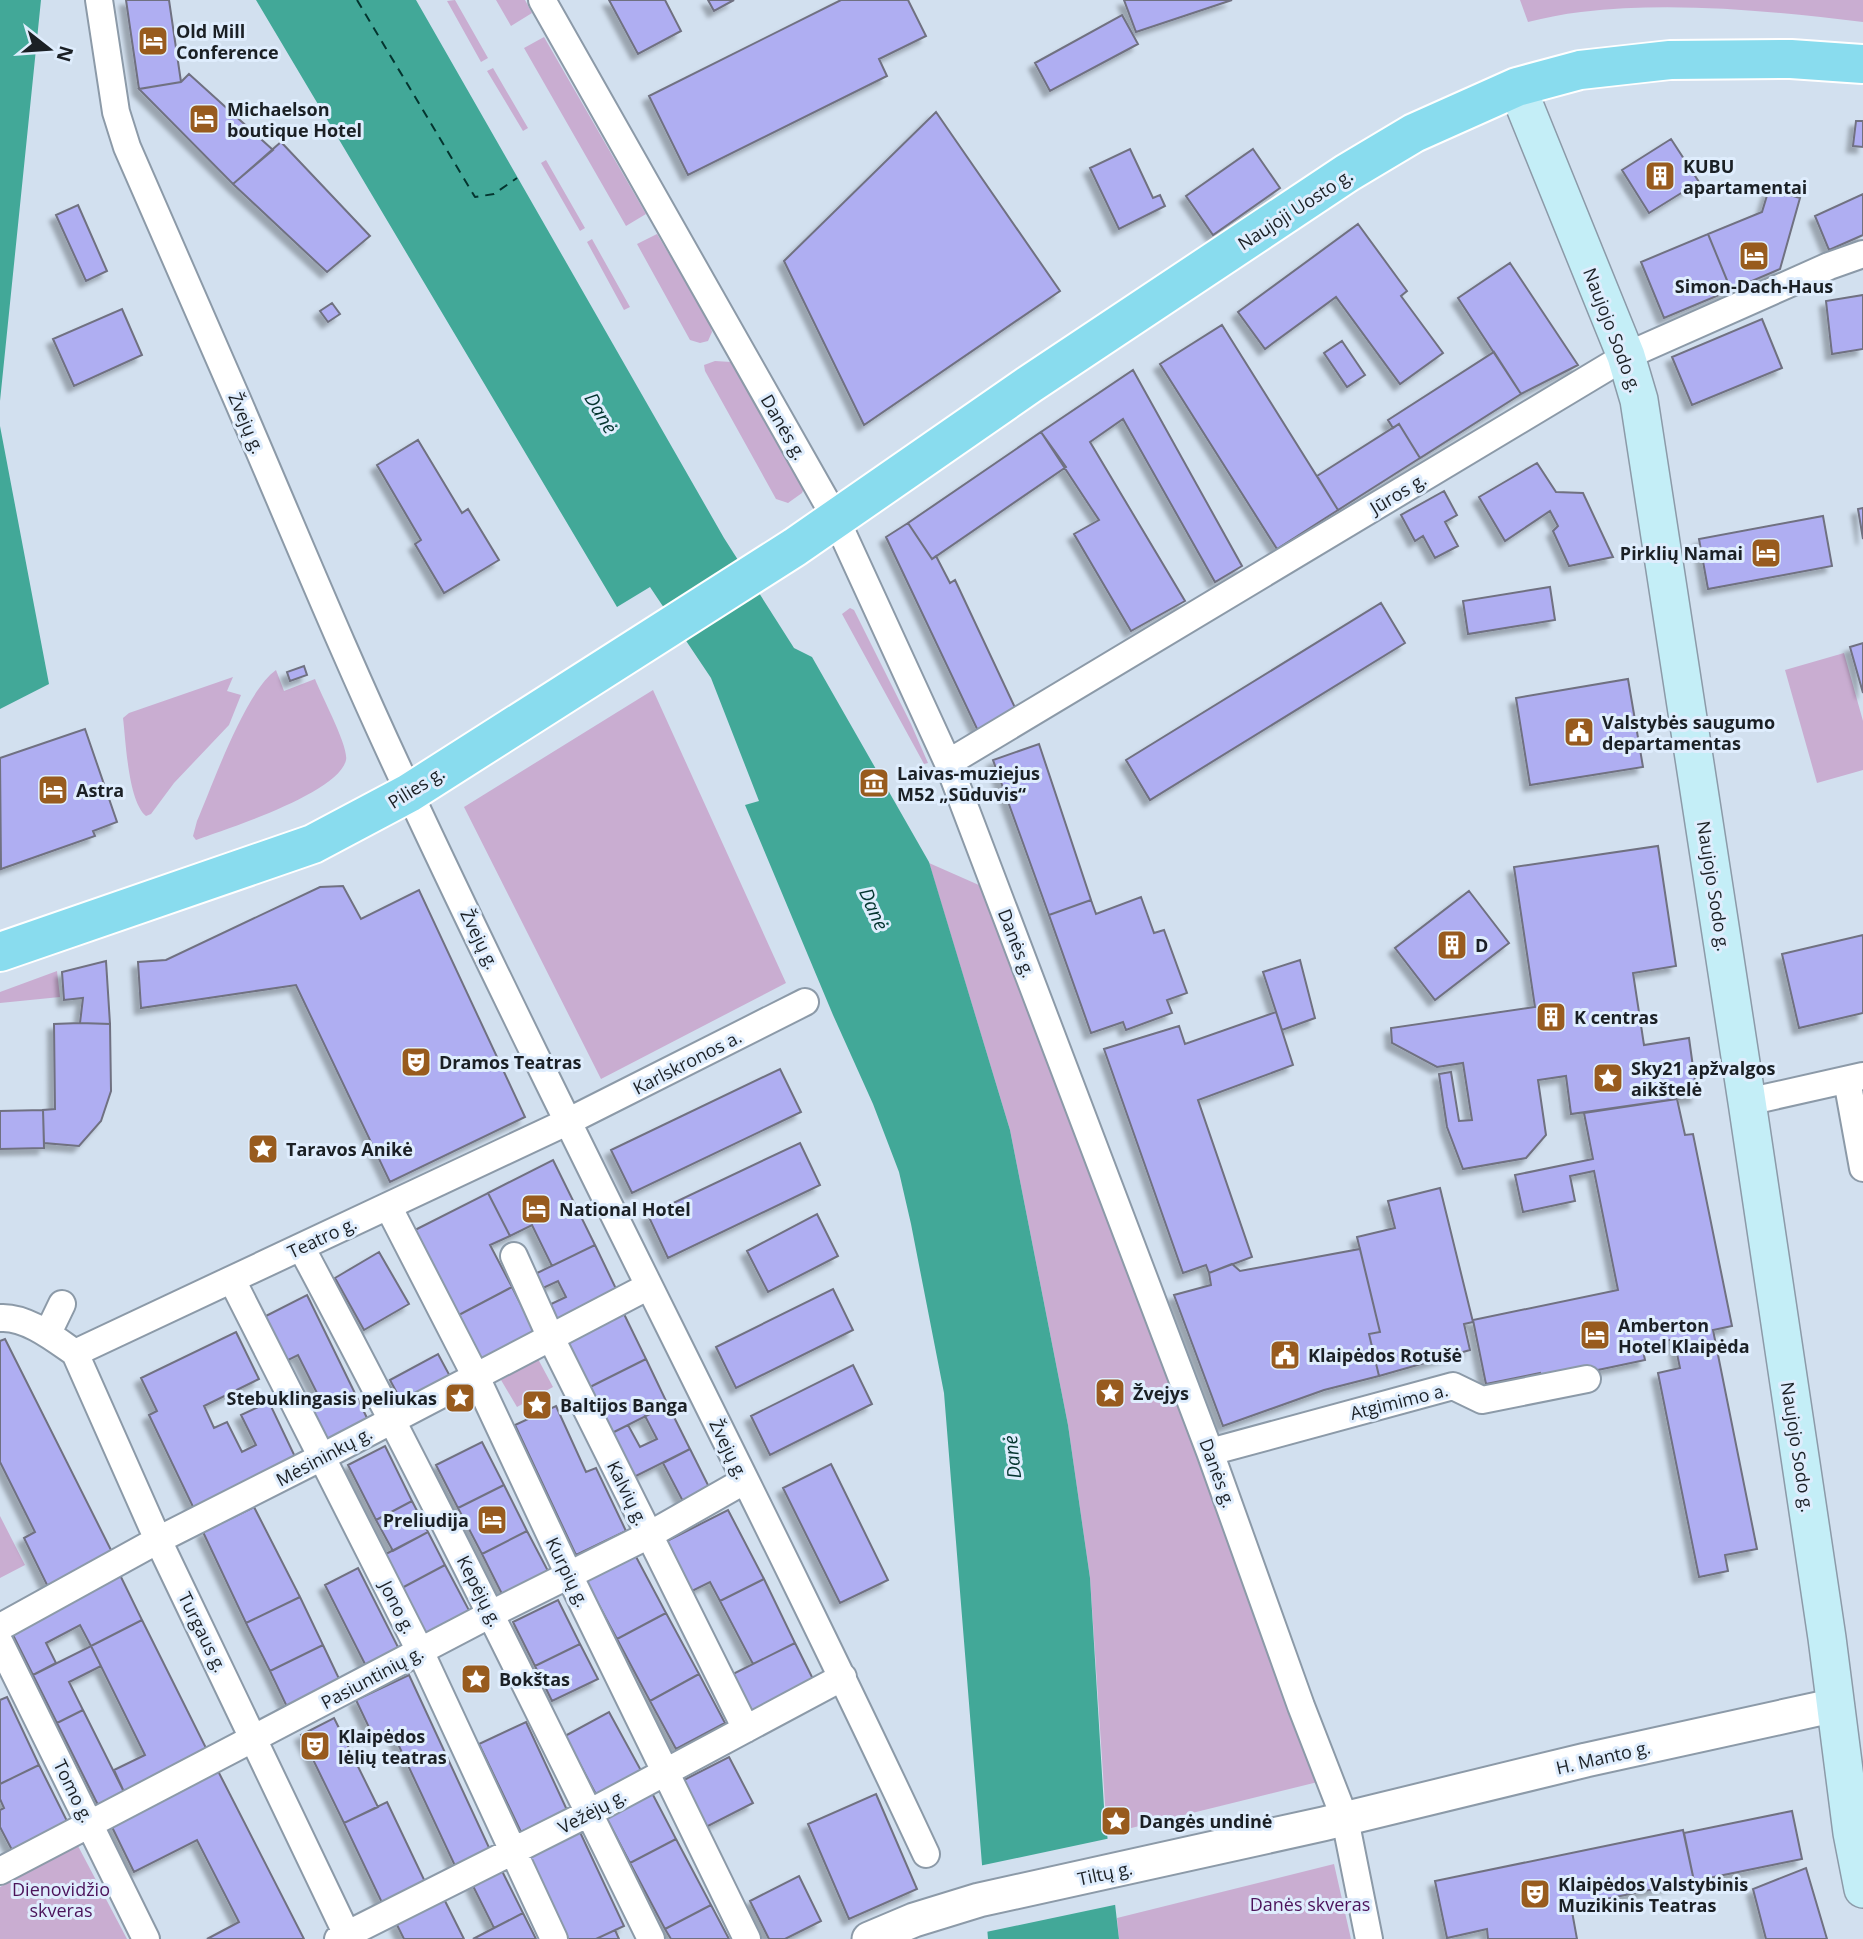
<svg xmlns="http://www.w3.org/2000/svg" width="1863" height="1939" font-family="'Open Sans',sans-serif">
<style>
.green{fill:#c9add1}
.water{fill:#42a898}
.pier{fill:#d2e0ef}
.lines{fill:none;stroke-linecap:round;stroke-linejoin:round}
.ferry{stroke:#04352f;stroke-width:2;stroke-dasharray:9 7;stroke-linecap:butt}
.building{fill:#afaef2;stroke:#707181;stroke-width:2;filter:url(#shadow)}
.minor-casing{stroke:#8c9aa8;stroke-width:30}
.tertiary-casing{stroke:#8c9aa8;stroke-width:37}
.secondary-casing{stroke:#8c9aa8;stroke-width:40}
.primary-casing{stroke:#fff;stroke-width:42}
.minor{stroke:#fff;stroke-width:26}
.tertiary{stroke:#fff;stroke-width:33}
.secondary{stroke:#c4eef7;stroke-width:37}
.primary{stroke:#89dcee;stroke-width:38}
.labels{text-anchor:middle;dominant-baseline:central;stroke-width:6;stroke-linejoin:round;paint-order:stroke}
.poi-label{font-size:18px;font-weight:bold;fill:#1b2025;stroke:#dfedfd;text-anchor:start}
.street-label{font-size:18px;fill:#1b2025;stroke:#dfedfd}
.park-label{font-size:18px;fill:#4b135a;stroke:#dfedfd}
.water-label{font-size:19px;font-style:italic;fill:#04352f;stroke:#dfedfd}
</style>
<defs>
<filter id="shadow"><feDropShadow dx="-6" dy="6" stdDeviation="2" flood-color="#0004"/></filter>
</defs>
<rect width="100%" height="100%" fill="#d2e0ef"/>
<path class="green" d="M455,0L488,58L481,62L447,1Z
M496,0H525L532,13L511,26Z
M1520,0H1863V22C1770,11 1674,1 1581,12C1563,14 1545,18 1528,22Z
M544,37L646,214L626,226L524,48Z
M493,68L528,128L523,131L487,71Z
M546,160L585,228L580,231L541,163Z
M657,234L709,321L712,332L708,341L700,343L690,340L637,244Z
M592,239L630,307L624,310L587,242Z
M715,361L731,362L805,486L802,493L788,503L776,499L705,371L704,365Z
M850,608L854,610L911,724L928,763L924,764L842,614Z
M1844,653L1863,721V770L1817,783L1785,670Z
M276,670L284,691L315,679C321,695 349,747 346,760C339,793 227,829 196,840L193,836L197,821C213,784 245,692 276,670Z
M233,677L227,691L241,695L229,725L174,783L151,814L146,816C128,801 126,742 123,718L129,713Z
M653,690L786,983L601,1079L464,807Z
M929,863L997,893L1330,1779L1107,1834L1090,1578L1068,1425L1010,1130Z
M57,971L60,997L0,1003V992Z
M538,1359L553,1387L517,1407L501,1380Z
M0,1516L25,1565L0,1578Z
M78,1846L127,1939H0V1887Z
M1334,1864L1351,1939H1119L1117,1918Z"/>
<path class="water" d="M0,0H41L0,401Z
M256,0H416L724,538L794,648L812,657L929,862L1010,1130L1068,1425L1090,1578L1104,1807L1119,1939H988L944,1393L911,1224L899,1172L873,1104L833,1015L745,805L759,801L711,678L650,587L617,607Z
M0,426L49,684L0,709Z"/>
<path class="pier" d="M1111,1838L1119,1904L986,1932L979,1866Z"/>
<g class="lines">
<path class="ferry" d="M357,0L475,197L494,194L517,178"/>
</g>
<path class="building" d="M126,0H169L181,82L139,89Z
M609,0H665L681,31L638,54Z
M708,0H734L714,11Z
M841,0H908L926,36L879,59L887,76L688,175L649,96Z
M1124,0H1232L1136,32Z
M1122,15L1138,44L1050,91L1035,63Z
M189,74L273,150L233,184L139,89L181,82Z
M936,112L1060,291L864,425L784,261Z
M1856,121H1863V147L1853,146Z
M1671,139L1699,182L1649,213L1622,170Z
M281,142L370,236L327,272L233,184Z
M1130,149L1153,198L1160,195L1165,206L1119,229L1090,168Z
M1253,149L1280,188L1213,235L1186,196Z
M1769,189L1800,198L1780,269L1731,290L1708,234L1762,212Z
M1863,194V235L1829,250L1815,216Z
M78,205L107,271L86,281L56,215Z
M1358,224L1407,291L1401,296L1443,353L1400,384L1336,297L1265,349L1238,312Z
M1708,234L1731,290L1664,318L1641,262Z
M1510,263L1578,365L1521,394L1458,298Z
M1863,295V349L1832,354L1826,301Z
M332,303L340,314L328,322L320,311Z
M122,309L142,355L74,386L53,339Z
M1762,319L1782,368L1692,405L1672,357Z
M1222,325L1338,510L1277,549L1160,364Z
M1342,341L1365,375L1347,387L1324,353Z
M1494,352L1521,394L1420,458L1399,424L1393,428L1388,420Z
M1133,370L1242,566L1215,582L1123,419L1090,442L1185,601L1131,631L1074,534L1099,520L1041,432Z
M1399,424L1420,458L1338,510L1317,476Z
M1041,432L1066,467L932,559L908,523Z
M418,440L462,513L468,509L499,560L444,593L415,544L421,540L377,465Z
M1537,463L1556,492L1583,493L1613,557L1569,566L1553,531L1558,526L1550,511L1505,541L1479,497Z
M1444,491L1457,515L1445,522L1458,546L1435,558L1423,536L1415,541L1401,515Z
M1863,508V539L1858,509Z
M1823,516L1832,566L1708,589L1699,539Z
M908,523L932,559L936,556L950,583L955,580L1018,714L979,733L886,537Z
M1550,587L1555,620L1468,634L1463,601Z
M1381,603L1405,643L1150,800L1126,760Z
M1863,643V693L1850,647Z
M304,666L307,675L290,681L287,672Z
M1628,679L1643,767L1530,785L1516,698Z
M85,729L117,822L93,831L95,836L1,869L0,758Z
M1039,744L1091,900L1049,915L993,760Z
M1658,846L1676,966L1633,973L1644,1045L1689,1038L1697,1096L1571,1114L1566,1076L1538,1080L1546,1135L1526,1158L1463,1169L1447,1127L1439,1074L1451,1072L1459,1121L1472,1120L1463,1063L1437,1067L1392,1043L1391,1028L1535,1007L1514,867Z
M343,886L361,919L419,890L525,1117L390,1182L296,985L141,1008L138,962L166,960L320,887Z
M1469,891L1509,943L1435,1000L1395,948Z
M1141,897L1154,933L1164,930L1187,993L1167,1000L1172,1013L1126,1030L1123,1022L1091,1033L1049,915L1091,900L1096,914Z
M1863,935V1013L1799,1028L1782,954Z
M1300,960L1315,1018L1282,1030L1263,972Z
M106,961L110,1024L80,1023L83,998L64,1000L62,972Z
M1276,1012L1293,1065L1198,1100L1252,1257L1209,1273L1206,1265L1183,1273L1104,1049L1179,1026L1185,1044Z
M80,1023L110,1024L111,1091L101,1121L79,1146L44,1143L43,1110L55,1109L54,1024Z
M780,1069L801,1112L632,1193L611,1150Z
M1677,1099L1685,1135L1693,1134L1732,1326L1713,1330L1757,1549L1725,1555L1728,1571L1699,1577L1658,1373L1680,1368L1674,1339L1642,1346L1645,1360L1541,1382L1540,1373L1486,1384L1473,1320L1618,1290L1594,1171L1570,1176L1575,1201L1523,1212L1515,1175L1593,1159L1584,1113Z
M43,1110L44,1148L0,1149V1111Z
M800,1143L820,1185L668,1258L648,1215Z
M553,1160L595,1245L552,1266L532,1225L510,1236L488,1193Z
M1440,1188L1473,1322L1464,1324L1470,1350L1379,1376L1369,1334L1380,1332L1357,1237L1395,1228L1388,1201Z
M488,1193L510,1236L490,1245L512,1287L455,1317L411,1232Z
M817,1214L838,1256L768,1292L747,1251Z
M595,1245L619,1295L558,1324L549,1305L566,1297L558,1281L543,1288L535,1274Z
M1360,1249L1380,1332L1369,1334L1379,1376L1324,1390L1223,1426L1174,1295L1211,1285L1209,1273L1232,1264L1240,1271Z
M379,1252L409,1304L364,1330L335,1278Z
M512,1287L536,1334L478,1364L455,1317Z
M833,1289L853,1330L736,1388L716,1347Z
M307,1295L369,1422L323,1444L303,1402L318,1395L298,1355L282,1363L260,1319Z
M624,1314L646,1359L590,1387L568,1342Z
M236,1332L259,1379L204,1406L214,1428L227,1422L242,1452L256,1445L241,1415L269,1402L298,1463L196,1513L149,1415L157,1411L141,1378Z
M5,1339L115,1558L50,1591L24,1538L35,1532L0,1462V1341Z
M438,1354L452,1380L404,1406L390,1380Z
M646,1359L668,1405L612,1433L590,1387Z
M853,1365L872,1404L770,1455L751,1416Z
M668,1405L690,1449L634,1477L612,1433L628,1425L640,1447L657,1439L645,1416Z
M556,1406L586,1472L596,1468L626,1531L576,1555L515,1425Z
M482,1442L504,1485L458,1508L436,1465Z
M385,1446L412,1501L376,1520L348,1465Z
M690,1449L713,1495L687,1509L663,1463Z
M831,1464L888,1580L840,1603L783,1488Z
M504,1485L527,1531L482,1554L458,1508Z
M412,1501L428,1532L393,1551L376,1520Z
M254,1507L300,1597L246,1623L203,1532Z
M728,1510L764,1579L720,1601L710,1582L692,1591L667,1541Z
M527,1531L548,1571L502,1594L482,1554Z
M428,1532L445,1565L400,1589L382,1556Z
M634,1553L666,1613L617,1639L585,1579Z
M445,1565L472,1616L425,1641L400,1589Z
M358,1568L403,1657L370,1674L325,1585Z
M120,1575L142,1620L91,1646L80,1625L46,1643L56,1663L33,1675L10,1629Z
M764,1579L795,1643L753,1664L720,1601Z
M300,1597L323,1645L270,1671L246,1623Z
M558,1600L580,1644L535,1666L513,1622Z
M666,1613L699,1674L650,1701L617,1639Z
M142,1620L208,1752L125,1794L114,1770L145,1755L91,1646Z
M795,1643L818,1689L748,1725L725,1678Z
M580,1644L598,1679L552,1701L535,1666Z
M323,1645L342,1685L289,1711L270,1671Z
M91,1646L101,1666L69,1682L83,1710L57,1723L33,1675Z
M699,1674L725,1723L676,1749L650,1701Z
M409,1675L492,1854L457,1870L391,1729L374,1738L356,1700Z
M7,1697L39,1765L0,1784V1700Z
M83,1710L125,1794L99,1807L57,1723Z
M609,1712L644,1776L599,1800L565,1736Z
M334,1718L378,1807L344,1823L301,1735Z
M526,1722L567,1810L521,1832L479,1744Z
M729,1757L753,1803L706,1827L682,1781Z
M39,1765L67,1821L12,1850L0,1827V1810L4,1808L0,1799V1784Z
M218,1771L304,1939H207L239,1922L197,1840L134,1872L111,1825Z
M652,1793L676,1839L630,1863L606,1817Z
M876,1794L917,1889L849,1919L808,1824Z
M387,1802L428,1888L385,1909L344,1823Z
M1792,1811L1802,1859L1694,1881L1684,1833Z
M579,1830L624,1926L596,1939H566L527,1855Z
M1683,1830L1694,1881L1571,1906L1577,1939H1488L1487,1929L1447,1938L1435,1881Z
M676,1839L711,1905L665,1929L630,1863Z
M500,1867L523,1913L494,1928L471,1882Z
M1806,1868L1827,1939H1766L1753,1889Z
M799,1876L821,1921L785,1939H769L750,1901Z
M444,1899L464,1939H404L396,1923Z
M711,1905L729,1939H671L665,1929Z
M523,1913L536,1939H473L494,1928Z
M615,1930L619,1939H596Z"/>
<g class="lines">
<g class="minor-casing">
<path id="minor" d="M99,0L116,112L127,147C164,231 201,315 237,399C293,529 347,661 408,790C575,1147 759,1497 926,1854
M542,0L835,517L948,763L1210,1452L1301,1706L1345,1819L1369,1939
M948,763L1626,356L1829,266L1863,254
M1847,1080L1863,1168
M1747,1102L1863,1076
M388,1206L476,1377L569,1575L747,1939
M301,1247C423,1475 537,1707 651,1939
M514,1256L551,1338L746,1729
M232,1280L420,1651L554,1939
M0,1318C26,1316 55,1339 75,1353L158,1540L349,1939
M48,1333L62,1304
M75,1353L569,1121L805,1002
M1210,1452L1453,1386L1482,1400L1587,1379
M0,1627L158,1540L322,1457L649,1286
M0,1643L146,1939
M0,1871L491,1614L649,1535L744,1481
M338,1939L589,1813L843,1677"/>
</g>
<g class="tertiary-casing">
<path id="tertiary" d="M869,1939L914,1920L979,1900L1323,1824L1586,1760L1836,1705"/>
</g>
<g class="secondary-casing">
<path id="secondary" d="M1517,87L1626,356L1639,400L1747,1102L1827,1638L1852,1833L1863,1889"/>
</g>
<g class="primary-casing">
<path id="primary" d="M0,952L313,844L409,793L795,547L1030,384L1347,173L1414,133L1517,87L1580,70L1670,60L1791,59L1863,64"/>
</g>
<use href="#minor" class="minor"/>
<use href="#tertiary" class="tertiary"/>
<use href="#secondary" class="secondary"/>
<use href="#primary" class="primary"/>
</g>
<defs>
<g id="hotel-square" transform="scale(1.575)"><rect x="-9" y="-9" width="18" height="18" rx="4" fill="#985b1e" stroke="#dfedfd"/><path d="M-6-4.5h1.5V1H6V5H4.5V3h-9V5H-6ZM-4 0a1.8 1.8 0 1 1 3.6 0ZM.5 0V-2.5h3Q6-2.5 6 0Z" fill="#fff"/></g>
<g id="building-square" transform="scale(1.575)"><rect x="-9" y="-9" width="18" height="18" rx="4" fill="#985b1e" stroke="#dfedfd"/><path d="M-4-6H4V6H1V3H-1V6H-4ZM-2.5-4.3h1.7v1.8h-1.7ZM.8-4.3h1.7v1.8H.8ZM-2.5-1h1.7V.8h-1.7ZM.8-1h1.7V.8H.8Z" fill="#fff"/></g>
<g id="civic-square" transform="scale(1.575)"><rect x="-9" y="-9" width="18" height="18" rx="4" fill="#985b1e" stroke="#dfedfd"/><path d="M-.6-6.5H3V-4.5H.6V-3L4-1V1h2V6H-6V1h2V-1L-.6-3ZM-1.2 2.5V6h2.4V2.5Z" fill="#fff"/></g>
<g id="museum-square" transform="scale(1.575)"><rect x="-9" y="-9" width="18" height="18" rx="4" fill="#985b1e" stroke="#dfedfd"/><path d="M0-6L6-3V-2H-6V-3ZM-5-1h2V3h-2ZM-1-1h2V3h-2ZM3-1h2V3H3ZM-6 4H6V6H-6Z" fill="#fff"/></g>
<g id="theatre-square" transform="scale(1.575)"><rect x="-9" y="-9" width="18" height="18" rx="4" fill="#985b1e" stroke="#dfedfd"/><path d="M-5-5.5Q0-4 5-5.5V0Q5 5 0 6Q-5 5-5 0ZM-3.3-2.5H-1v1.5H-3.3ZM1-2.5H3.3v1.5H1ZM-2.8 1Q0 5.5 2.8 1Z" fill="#fff"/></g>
<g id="sight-square" transform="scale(1.575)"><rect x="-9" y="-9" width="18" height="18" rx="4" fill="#985b1e" stroke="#dfedfd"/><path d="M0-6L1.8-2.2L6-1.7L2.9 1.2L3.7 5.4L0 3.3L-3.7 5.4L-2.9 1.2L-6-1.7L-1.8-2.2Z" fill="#fff"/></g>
</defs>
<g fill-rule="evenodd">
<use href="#hotel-square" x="153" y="41"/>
<use href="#hotel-square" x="204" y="119"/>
<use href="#building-square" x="1660" y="176"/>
<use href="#hotel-square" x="1754" y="256"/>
<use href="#hotel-square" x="1766" y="553"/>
<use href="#civic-square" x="1579" y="732"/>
<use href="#museum-square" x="874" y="783"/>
<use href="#hotel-square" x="53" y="790"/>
<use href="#building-square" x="1452" y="945"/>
<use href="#building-square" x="1551" y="1017"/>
<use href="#theatre-square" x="416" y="1062"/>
<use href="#sight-square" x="1608" y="1078"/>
<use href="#sight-square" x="263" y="1149"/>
<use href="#hotel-square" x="536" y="1209"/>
<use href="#hotel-square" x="1595" y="1335"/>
<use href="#civic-square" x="1285" y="1355"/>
<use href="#sight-square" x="1110" y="1393"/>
<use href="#sight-square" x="460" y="1398"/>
<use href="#sight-square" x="537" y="1405"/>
<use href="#hotel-square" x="492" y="1520"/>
<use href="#sight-square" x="476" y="1679"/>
<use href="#theatre-square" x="315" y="1746"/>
<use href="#sight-square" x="1116" y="1821"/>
<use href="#theatre-square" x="1535" y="1894"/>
</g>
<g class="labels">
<g class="poi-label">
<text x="176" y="31">Old Mill<tspan x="176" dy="21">Conference</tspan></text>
<text x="227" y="109">Michaelson<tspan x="227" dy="21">boutique Hotel</tspan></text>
<text x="1683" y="166">KUBU<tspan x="1683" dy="21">apartamentai</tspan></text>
<text x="1754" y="286" text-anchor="middle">Simon-Dach-Haus</text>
<text x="1743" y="553" text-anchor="end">Pirklių Namai</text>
<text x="1602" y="722">Valstybės saugumo<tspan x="1602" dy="21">departamentas</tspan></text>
<text x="897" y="773">Laivas-muziejus<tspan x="897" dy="21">M52 „Sūduvis“</tspan></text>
<text x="76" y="790">Astra</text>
<text x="1475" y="945">D</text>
<text x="1574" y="1017">K centras</text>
<text x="439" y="1062">Dramos Teatras</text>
<text x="1631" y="1068">Sky21 apžvalgos<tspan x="1631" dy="21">aikštelė</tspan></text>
<text x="286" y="1149">Taravos Anikė</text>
<text x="559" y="1209">National Hotel</text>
<text x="1618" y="1325">Amberton<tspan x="1618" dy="21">Hotel Klaipėda</tspan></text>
<text x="1308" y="1355">Klaipėdos Rotušė</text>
<text x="1133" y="1393">Žvejys</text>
<text x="437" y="1398" text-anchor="end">Stebuklingasis peliukas</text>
<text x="560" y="1405">Baltijos Banga</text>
<text x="469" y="1520" text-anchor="end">Preliudija</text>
<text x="499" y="1679">Bokštas</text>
<text x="338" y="1736">Klaipėdos<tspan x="338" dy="21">lėlių teatras</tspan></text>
<text x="1139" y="1821">Dangės undinė</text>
<text x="1558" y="1884">Klaipėdos Valstybinis<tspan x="1558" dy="21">Muzikinis Teatras</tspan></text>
</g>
<g class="street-label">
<text transform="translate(1295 209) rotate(-33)">Naujoji Uosto g.</text>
<text transform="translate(1613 330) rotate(69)">Naujojo Sodo g.</text>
<text transform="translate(247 423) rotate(67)">Žvejų g.</text>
<text transform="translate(784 427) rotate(60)">Danės g.</text>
<text transform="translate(1398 493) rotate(-31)">Jūros g.</text>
<text transform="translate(416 787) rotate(-32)">Pilies g.</text>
<text transform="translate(1714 886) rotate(81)">Naujojo Sodo g.</text>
<text transform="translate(480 939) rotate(64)">Žvejų g.</text>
<text transform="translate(1017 943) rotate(69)">Danės g.</text>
<text transform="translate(687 1062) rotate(-27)">Karlskronos a.</text>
<text transform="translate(322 1237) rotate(-25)">Teatro g.</text>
<text transform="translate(1399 1401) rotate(-14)">Atgimimo a.</text>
<text transform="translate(1798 1447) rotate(81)">Naujojo Sodo g.</text>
<text transform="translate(729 1449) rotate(64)">Žvejų g.</text>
<text transform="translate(324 1456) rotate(-28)">Mėsininkų g.</text>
<text transform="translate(1218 1473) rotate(70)">Danės g.</text>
<text transform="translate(628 1493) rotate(64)">Kalvių g.</text>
<text transform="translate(568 1572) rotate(64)">Kurpių g.</text>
<text transform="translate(480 1591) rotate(63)">Kepėjų g.</text>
<text transform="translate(398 1607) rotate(63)">Jono g.</text>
<text transform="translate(203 1632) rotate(64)">Turgaus g.</text>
<text transform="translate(372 1677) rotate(-28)">Pasiuntinių g.</text>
<text transform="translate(1603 1757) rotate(-13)">H. Manto g.</text>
<text transform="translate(74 1791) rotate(64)">Tomo g.</text>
<text transform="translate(592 1811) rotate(-28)">Vežėjų g.</text>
<text transform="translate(1105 1873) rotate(-12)">Tiltų g.</text>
</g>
<g class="park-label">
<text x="61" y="1889">Dienovidžio<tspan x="61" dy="21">skveras</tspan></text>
<text x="1310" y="1904">Danės skveras</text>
</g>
<g class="water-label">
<text transform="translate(601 413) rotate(59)">Danė</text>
<text transform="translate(874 909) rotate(66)">Danė</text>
<text transform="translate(1012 1457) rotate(-96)">Danė</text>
</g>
</g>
<g transform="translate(49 49) rotate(107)" stroke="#dfedfd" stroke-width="5" paint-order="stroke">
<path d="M0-5L12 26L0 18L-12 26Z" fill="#1b2025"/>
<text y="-10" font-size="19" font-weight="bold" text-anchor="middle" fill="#1b2025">N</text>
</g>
</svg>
